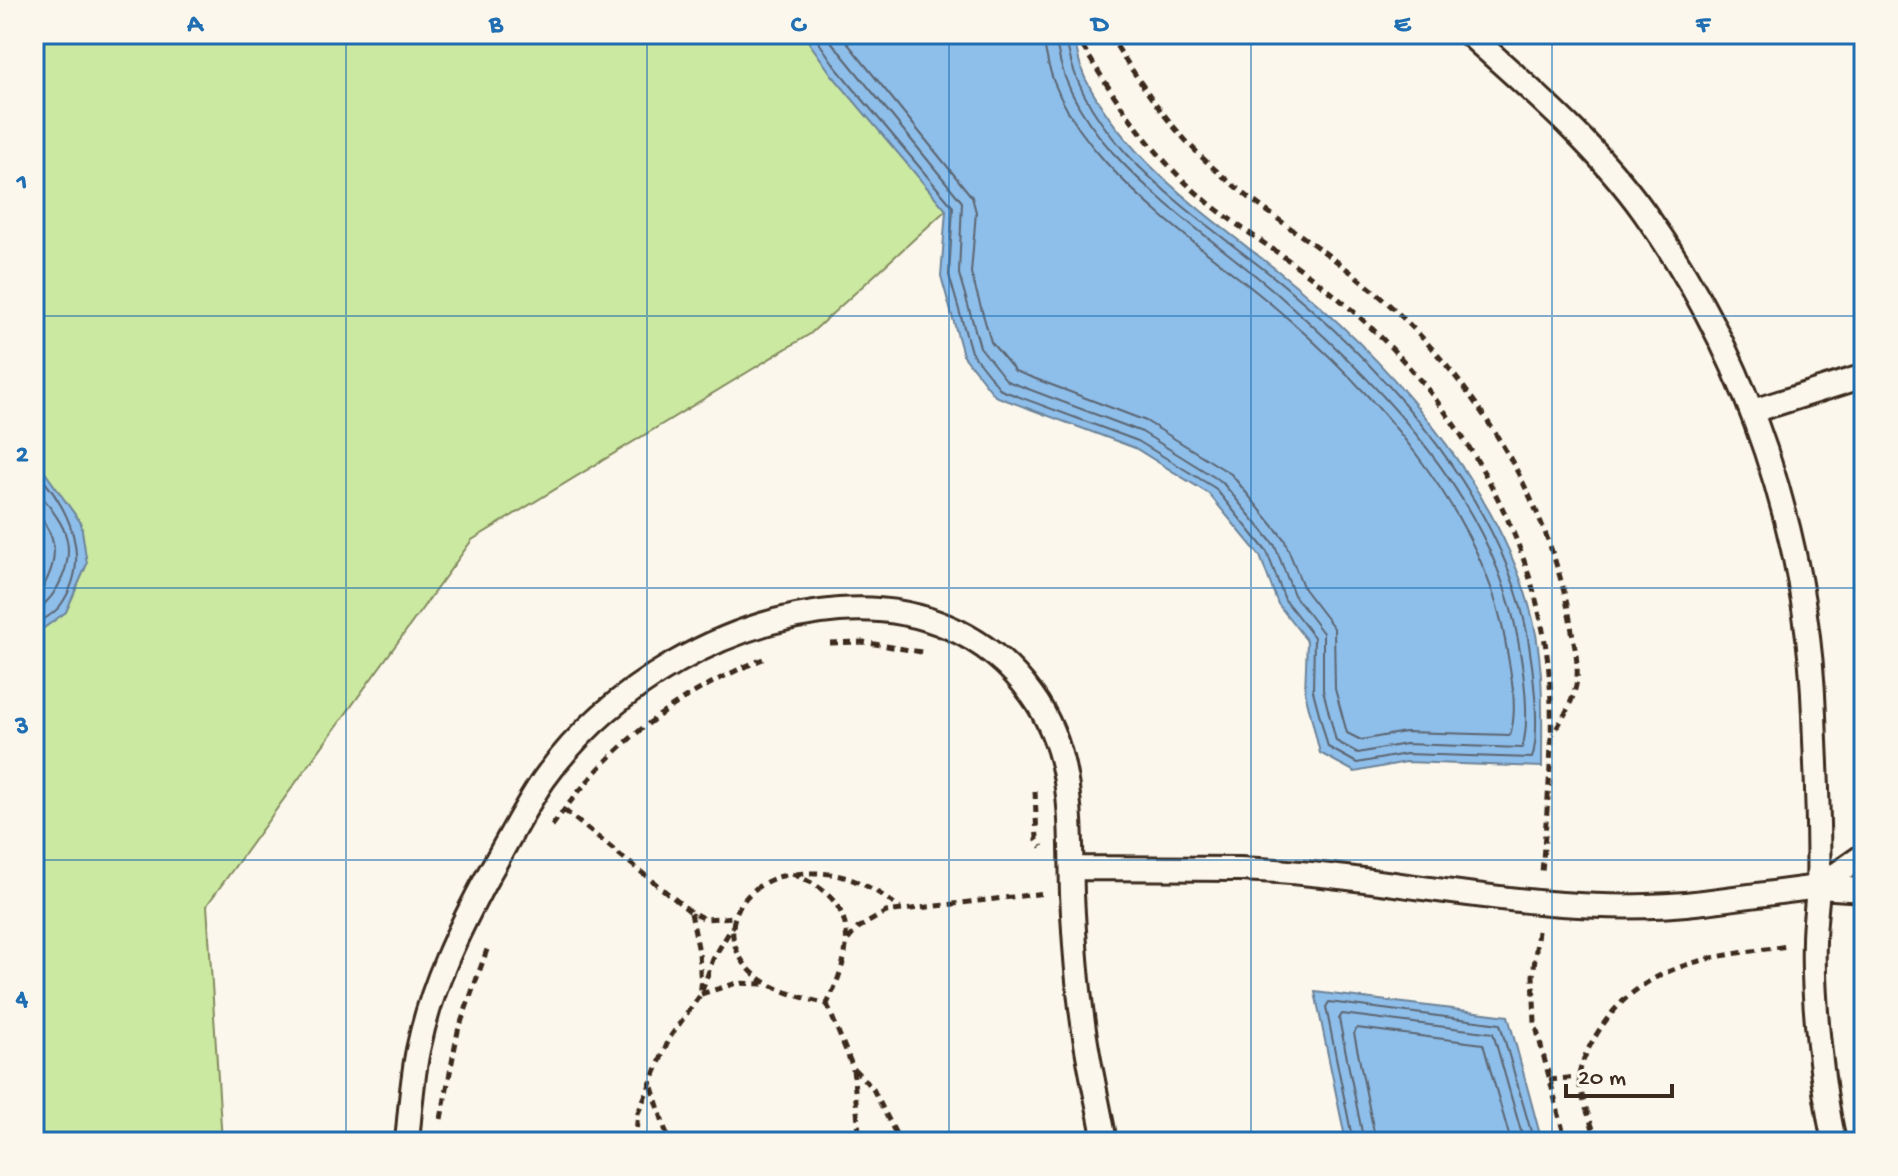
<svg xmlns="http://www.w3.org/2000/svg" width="1898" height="1176" font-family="'Gochi Hand',sans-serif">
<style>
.green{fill:#cbe9a0;stroke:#838a5f;stroke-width:2}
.water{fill:#8ebeea;stroke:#6d8398;stroke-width:2}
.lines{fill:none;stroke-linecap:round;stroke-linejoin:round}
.shore{stroke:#5c6570;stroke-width:2}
.service-casing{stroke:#3b2a1e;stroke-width:28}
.path{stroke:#3b2a1e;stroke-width:5;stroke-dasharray:8 6;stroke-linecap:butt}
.service{stroke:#fbf7ec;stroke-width:22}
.service-bridge-casing{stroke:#3b2a1e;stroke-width:28;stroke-linecap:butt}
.service-bridge{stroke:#fbf7ec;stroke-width:22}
.grid{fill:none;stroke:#1f6fb2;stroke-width:2;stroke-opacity:0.55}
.neatline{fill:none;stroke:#1f6fb2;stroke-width:3}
.grid-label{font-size:26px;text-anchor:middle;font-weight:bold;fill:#1f6fb2}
</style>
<rect width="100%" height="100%" fill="#fbf7ec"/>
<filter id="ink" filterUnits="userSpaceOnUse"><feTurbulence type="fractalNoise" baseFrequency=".0125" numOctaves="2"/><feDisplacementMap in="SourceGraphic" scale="16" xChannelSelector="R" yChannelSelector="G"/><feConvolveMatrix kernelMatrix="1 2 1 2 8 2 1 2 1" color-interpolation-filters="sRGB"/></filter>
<g filter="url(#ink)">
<path class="green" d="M34,34H954L946,210L810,334L472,540L207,905L222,1142H34Z"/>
<path class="water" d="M803,34H1073C1077,49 1079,67 1086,80C1128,162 1208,216 1278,271C1382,353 1491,476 1529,605C1545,657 1542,713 1542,767L1406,762L1355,772L1320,753L1305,692L1307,641L1278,604L1260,556L1209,494L1135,448L995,396L963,355L941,276L946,210L832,75Z
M34,457L81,523L87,564L66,612L34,635Z
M1315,992L1508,1016L1542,1142H1346Z"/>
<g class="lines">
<path class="shore" d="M813,34L838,70L953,207L949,275L971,352L1001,390L1138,441L1215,488L1267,552L1285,600L1314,637L1313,691L1328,747L1357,763L1406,754L1532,758C1541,732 1533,667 1528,638C1503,501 1390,375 1286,287C1209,223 1075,144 1066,34
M825,34L962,202L959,274L980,347L1007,381L1142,432L1222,482L1275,546L1294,595L1323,633V690L1336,741L1358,753L1405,744L1522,748C1531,721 1523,668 1518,640C1493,501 1384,388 1282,298C1207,230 1061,147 1056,34
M840,34L972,197L976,212L971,273L991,342L1015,371L1146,421L1231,474L1284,539L1304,589L1334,628L1335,689L1347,733L1361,740L1405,732L1510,735C1519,708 1510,668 1505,640C1482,510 1369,386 1271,304C1193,238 1047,147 1044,34
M34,469C69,507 94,559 60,606C54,614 42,620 34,626
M34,485C43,499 56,513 63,528C77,559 59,595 34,613
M34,507C51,531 61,548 48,577C44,586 42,592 34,598
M1353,1142L1326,1007L1329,1002L1500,1024L1534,1142
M1364,1142L1339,1019L1342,1014L1493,1033L1524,1142
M1376,1142L1354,1033L1357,1028L1483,1044L1511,1142"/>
<g class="service-casing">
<path id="service" d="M1469,34C1530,89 1596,145 1644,212C1748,357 1808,537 1814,715C1816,772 1820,830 1818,886C1817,905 1814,923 1814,941C1812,999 1822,1085 1834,1142
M1753,411L1864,376
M1072,868L1239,869
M1818,887L1864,855
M1704,902L1818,887L1864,890
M407,1142C410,1111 412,1080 418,1050C431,986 459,929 490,872C508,841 524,808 544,779C610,687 726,619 839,610C916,604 987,632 1032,695C1075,754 1070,825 1072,894C1074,937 1077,981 1083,1023C1088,1062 1098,1102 1105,1142"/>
</g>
<path class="path" d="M1075,34C1108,88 1141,140 1187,184C1228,223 1280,251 1323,286C1438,376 1527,510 1547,655C1557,728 1547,801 1542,873
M1109,34C1138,80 1168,126 1208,163C1267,218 1340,256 1398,313C1482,394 1548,504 1570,619C1573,640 1580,664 1576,685C1572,704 1563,718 1553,734
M830,643L863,642L927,653
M1035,791L1037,840L1042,847
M564,810L691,912L705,919L736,917
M552,826C610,746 670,697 763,659
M792,874C860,899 855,947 827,1004C801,997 766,989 748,968C712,927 745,880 792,874Z
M796,874C840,869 865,882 900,908
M691,913L699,952L701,990
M1538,931L1533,976L1535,1023L1566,1142
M848,940L858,928L886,912L1046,893
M701,994L737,983L766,984
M827,1004L853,1068L873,1089L900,1142
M853,1069L860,1142
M1549,1080L1579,1077
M652,1087L669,1142
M441,1119L458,1031L489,944
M635,1142L638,1113L670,1037L701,994L713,959L734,924
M1597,1142C1593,1126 1578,1091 1579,1076C1581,1060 1593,1039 1602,1026C1646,961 1717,956 1788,946"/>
<use href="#service" class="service"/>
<g class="service-bridge-casing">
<path id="service-bridge" d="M1239,869C1394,874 1549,921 1704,902"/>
</g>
<use href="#service-bridge" class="service-bridge"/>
</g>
</g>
<path class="grid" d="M346,34V1142M647,34V1142M949,34V1142M1251,34V1142M1552,34V1142M34,316H1864M34,588H1864M34,860H1864"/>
<rect width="1898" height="1176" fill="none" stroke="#fbf7ec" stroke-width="88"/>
<path d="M1566 1084v12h106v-12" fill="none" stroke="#3b2a1e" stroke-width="4"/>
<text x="1578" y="1084" font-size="24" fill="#3b2a1e" stroke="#fbf7ec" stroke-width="6" paint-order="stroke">20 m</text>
<rect x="44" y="44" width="1810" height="1088" class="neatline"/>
<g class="grid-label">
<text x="195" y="31">A</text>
<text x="496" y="31">B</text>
<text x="798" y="31">C</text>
<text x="1100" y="31">D</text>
<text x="1402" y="31">E</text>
<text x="1703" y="31">F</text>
<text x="22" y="189">1</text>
<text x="22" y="461">2</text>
<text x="22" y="733">3</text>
<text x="22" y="1005">4</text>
</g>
</svg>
